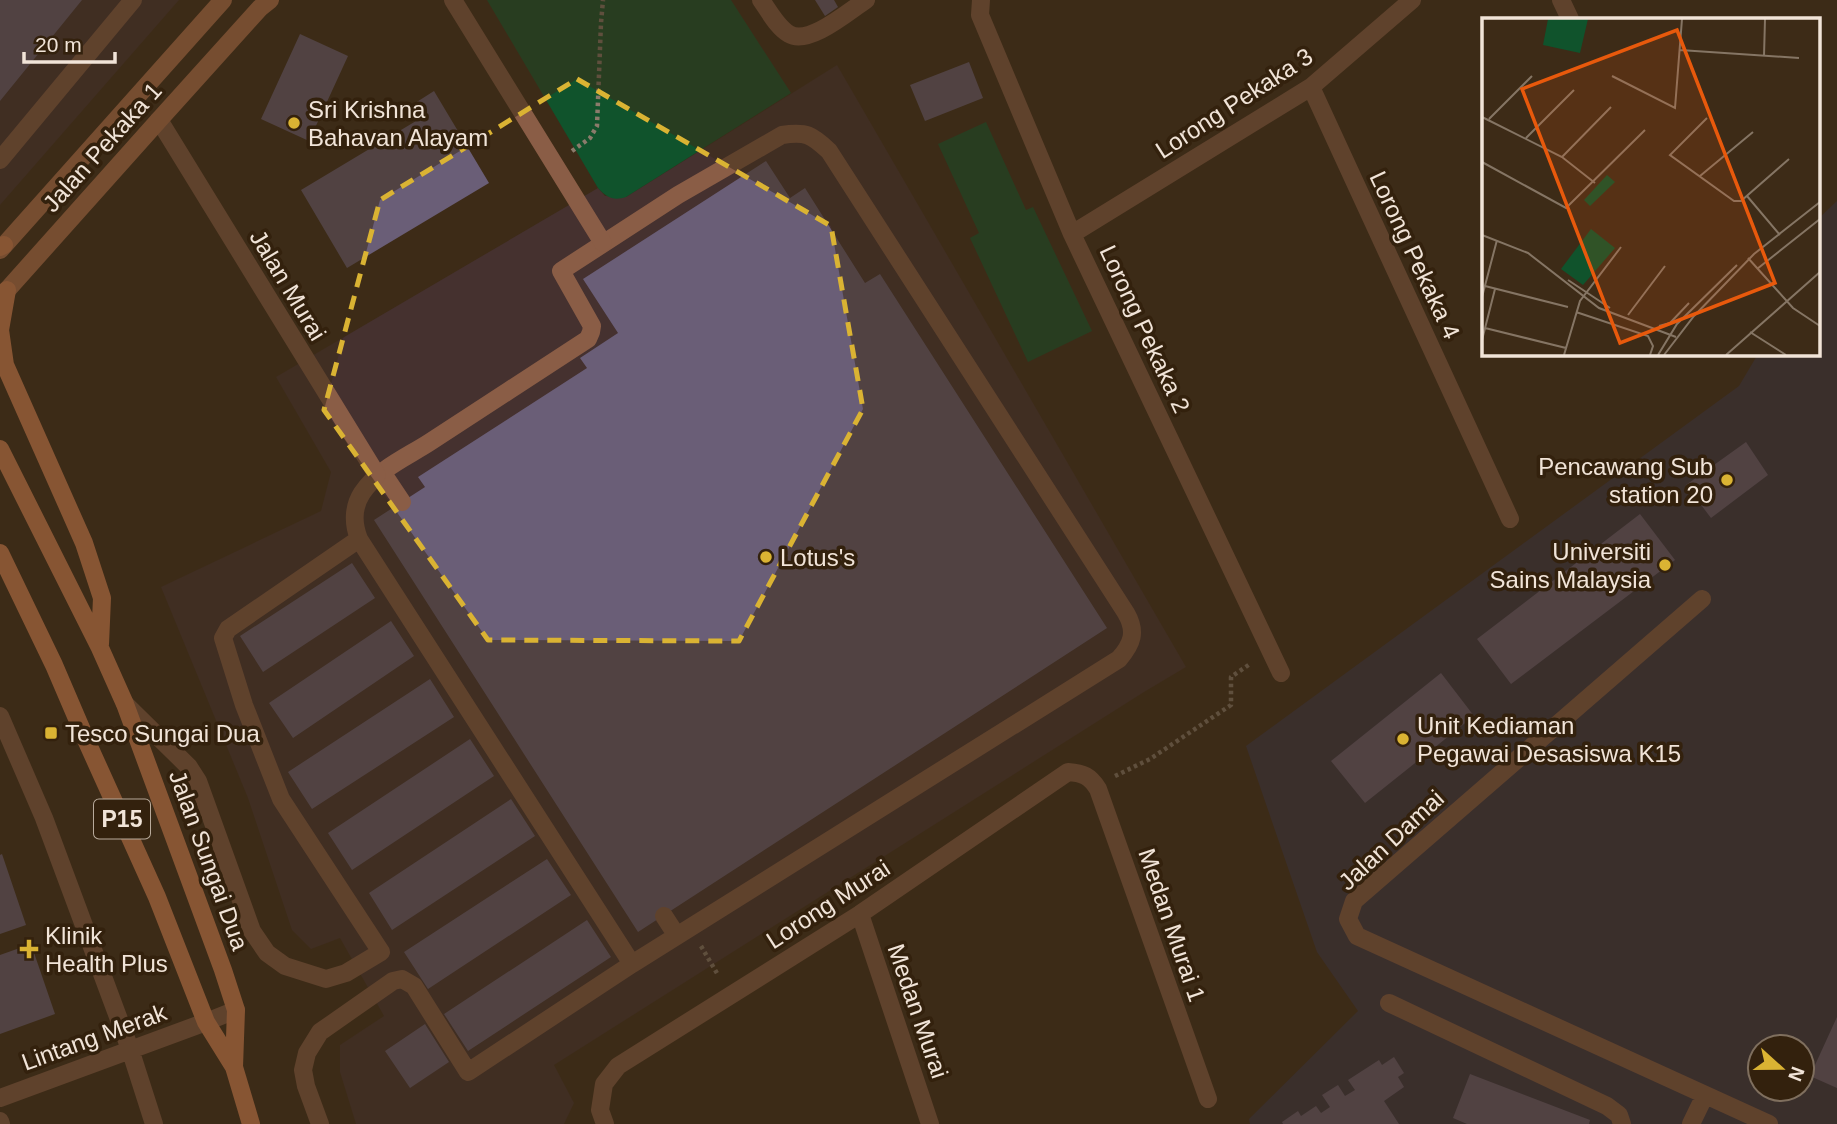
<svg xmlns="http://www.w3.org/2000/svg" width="1837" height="1124" font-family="Helvetica,sans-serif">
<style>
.commercial{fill:#45312f}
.education{fill:#393344;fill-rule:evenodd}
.green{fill:#10532c}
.building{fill:#6a5e77}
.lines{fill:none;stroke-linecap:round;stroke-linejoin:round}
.path{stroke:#8b7b6b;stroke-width:4.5;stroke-dasharray:3.5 3.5;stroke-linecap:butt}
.service{stroke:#8a5d46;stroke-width:18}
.minor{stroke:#8a5d46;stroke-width:18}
.secondary{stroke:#bc754f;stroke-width:18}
.primary{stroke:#e38756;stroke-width:18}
.marked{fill:none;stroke:#dab333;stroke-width:5;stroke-dasharray:14 9;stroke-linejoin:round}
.poi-dot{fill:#dab333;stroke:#33210d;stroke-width:2.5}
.labels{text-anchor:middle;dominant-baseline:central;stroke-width:7;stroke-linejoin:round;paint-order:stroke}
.shield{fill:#33210d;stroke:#b8aa9b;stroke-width:2}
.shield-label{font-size:23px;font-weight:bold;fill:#f1e4d8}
.street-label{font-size:24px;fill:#f1e4d8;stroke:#33210d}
.poi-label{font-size:24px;fill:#f1e4d8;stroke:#33210d;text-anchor:start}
.inset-road{fill:none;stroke:#857564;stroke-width:2}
.view{fill:#e8590c;fill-opacity:0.15;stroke:#e8590c;stroke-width:3.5}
.inset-edge{fill:none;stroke:#f1e4d8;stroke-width:3.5}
</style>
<rect width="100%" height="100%" fill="#3d2b17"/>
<path class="commercial" d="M0,0H179L0,205Z
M837,65L1186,667L1144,692L554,1065L574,1103L564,1124H356L340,1072V1045L384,1016L340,938L311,949L292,930L248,798L161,587L321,511L331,472L276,377L598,188L605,196L626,197Z"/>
<path class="education" d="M1837,201V1124H1250L1249,1119L1358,1011L1317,952L1246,746L1739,386L1758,354H1818V219ZM1760,1047H1802V1089H1760Z"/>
<path class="green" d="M487,0H731L791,93L626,197C614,201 607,198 598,188Z
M986,122L1026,210L1033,207L1092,331L1028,362L970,238L979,233L938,144Z"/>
<path class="building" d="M0,0H82L0,101Z
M815,0H834L838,7L825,16Z
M300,34L348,56L309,141L261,119Z
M969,62L983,98L925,121L910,85Z
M434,91L489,183L347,268L301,190L421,118L412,105Z
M766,161L790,198L805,188L865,283L880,274L1107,628L638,932L374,520L425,487L418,477L587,368L580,358L618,333L583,279Z
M1746,442L1768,475L1711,518L1686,485Z
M1640,514L1675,560L1511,684L1477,639Z
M352,563L375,598L263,672L240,636Z
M391,621L414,656L293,738L269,703Z
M1441,673L1474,716L1365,803L1331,761Z
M430,679L454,717L312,809L288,772Z
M470,739L494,776L352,870L328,833Z
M511,799L535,836L392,930L369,893Z
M2,854L26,925L0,934V855Z
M547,859L571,895L428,989L404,952Z
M587,920L611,957L468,1051L444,1014Z
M31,944L55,1014L0,1034V955Z
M1837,1017V1088L1810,1076Z
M425,1024L449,1062L410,1088L385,1051Z
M1394,1057L1404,1073L1398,1077L1404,1087L1384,1101L1399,1124H1283L1282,1122L1298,1111L1301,1116L1316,1106L1321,1113L1330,1107L1322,1095L1338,1085L1345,1096L1355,1090L1348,1080L1379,1060L1382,1065Z
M1470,1074L1590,1120L1589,1124H1467L1453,1118Z"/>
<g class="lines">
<path class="path" d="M572,151L590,138L597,126L601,23L603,0
M1115,776L1150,759L1231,705V677L1250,664
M701,946L718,975"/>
<path class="service" d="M761,0C769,11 777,27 789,34C809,46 849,11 866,0
M382,472L402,502
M125,704L189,767L198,781L252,931L267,953L285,966L326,979L346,973L381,952L281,799L244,705L223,638L228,629L359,539
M0,716L44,818L130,1049
M664,916L677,936
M1389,1003L1607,1106L1619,1115L1622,1124
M0,1121L1,1124
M320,1124L306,1086L303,1070L307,1053L320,1032L393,981L402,979L414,986L468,1072L632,964L1119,659C1132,644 1137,632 1126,613L829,151C812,135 806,131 782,135L678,195L561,271L592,326L591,332L588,339C535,373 483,408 430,442C407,457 378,469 362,493C353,507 353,524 359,539L632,964"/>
<path class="minor" d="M453,0L603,243
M981,0L980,15L1072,234L1281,673
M1561,0L1570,19
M1311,87L1510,519
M159,120L377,475
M0,160L133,0
M1072,234L1311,87L1412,0
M1702,599L1354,901L1348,919L1357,936L1769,1124
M860,914L930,1124
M130,1049L154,1124
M0,1098L206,1022L236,1010
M605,1124L600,1110L604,1084L618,1066L860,914L1068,772C1083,773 1090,776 1098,789L1208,1099
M1691,1124L1705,1095"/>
<path class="secondary" d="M0,250L223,0
M0,298L159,120L260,8L270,0"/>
<path class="primary" d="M0,247L4,245
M7,290L0,330L5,365L84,543L102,598L100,644
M0,449L100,648L125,704L223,970L236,1010L234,1067
M0,553L54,665L87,742L157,897L206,1022L234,1067L251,1124"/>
</g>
<path d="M0 0H1837V1124H0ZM577,79L831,226L863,409L739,641L488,640L324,410L380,200Z" fill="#3d2b17" fill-opacity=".55" fill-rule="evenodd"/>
<path class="marked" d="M577,79L831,226L863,409L739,641L488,640L324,410L380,200Z"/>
<g class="poi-dot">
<circle cx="294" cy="123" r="7"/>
<circle cx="1727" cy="480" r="7"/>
<circle cx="766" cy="557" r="7"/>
<circle cx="1665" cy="565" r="7"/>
<rect x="44" y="726" width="14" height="14" rx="3.5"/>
<circle cx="1403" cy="739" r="7"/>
<path d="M25.5 938.5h7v7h7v7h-7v7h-7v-7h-7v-7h7z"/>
</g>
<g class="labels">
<rect class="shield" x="94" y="799.5" width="56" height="39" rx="5"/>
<g class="shield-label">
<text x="122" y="819">P15</text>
</g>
<g class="street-label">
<text transform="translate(1234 103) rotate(-33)">Lorong Pekaka 3</text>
<text transform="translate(102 147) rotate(-48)">Jalan Pekaka 1</text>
<text transform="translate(1415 255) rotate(65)">Lorong Pekaka 4</text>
<text transform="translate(288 285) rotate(59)">Jalan Murai</text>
<text transform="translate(1145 329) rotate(65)">Lorong Pekaka 2</text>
<text transform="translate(1391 840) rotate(-43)">Jalan Damai</text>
<text transform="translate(209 860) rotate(70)">Jalan Sungai Dua</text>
<text transform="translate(828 904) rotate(-33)">Lorong Murai</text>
<text transform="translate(1172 925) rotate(71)">Medan Murai 1</text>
<text transform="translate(918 1011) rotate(71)">Medan Murai</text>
<text transform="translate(94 1037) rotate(-20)">Lintang Merak</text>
</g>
<g class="poi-label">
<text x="308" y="109">Sri Krishna<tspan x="308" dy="28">Bahavan Alayam</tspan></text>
<text x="1713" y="466" text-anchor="end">Pencawang Sub<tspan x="1713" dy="28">station 20</tspan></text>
<text x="1651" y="551" text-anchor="end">Universiti<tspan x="1651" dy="28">Sains Malaysia</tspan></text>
<text x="780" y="557">Lotus's</text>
<text x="1417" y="725">Unit Kediaman<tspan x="1417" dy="28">Pegawai Desasiswa K15</tspan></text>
<text x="65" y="733">Tesco Sungai Dua</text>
<text x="45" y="935">Klinik<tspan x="45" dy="28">Health Plus</tspan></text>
</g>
</g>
<g transform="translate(1482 18)">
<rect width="338" height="338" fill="#3d2b17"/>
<path d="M66,1H106L98,35L61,27ZM125,157L133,164L108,188L102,182ZM109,211L133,230L101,267L79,251Z" fill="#10532c"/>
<path class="inset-road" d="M198,32L317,40M282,38L283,1M130,58L193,90L200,1M0,99L80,139L113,165M225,100L188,137L252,183H259L307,141M7,101L50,58M44,120L92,72M80,139L129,89M0,144L84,190L163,112M218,158L271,114M265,178L298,217M0,217L46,235L117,290L194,319M266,240L311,290L338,308M275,251L338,201M86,262L128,290M3,268L86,289M0,279L15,222M94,294L166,318L171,328L168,337M146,297L183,248M177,308L188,305L207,285M3,310L84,330M268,314L304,337M0,322L13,271M82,337L98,283L139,229M176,337L195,306L255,247M182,337L212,298L272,236L338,184M244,337L338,254"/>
<path class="view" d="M195,12L293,265L138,325L40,71Z"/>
<rect width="338" height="338" class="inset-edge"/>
</g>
<g transform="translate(1781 1068) rotate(111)"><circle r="33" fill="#33210d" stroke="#7f6f5e" stroke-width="2"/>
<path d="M0-5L12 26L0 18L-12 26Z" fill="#dab333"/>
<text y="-10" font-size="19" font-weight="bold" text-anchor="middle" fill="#f1e4d8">N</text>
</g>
<path d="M24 52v10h91v-10" fill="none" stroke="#f1e4d8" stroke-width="3.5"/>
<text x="35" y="52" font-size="21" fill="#f1e4d8" stroke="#33210d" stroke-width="5" paint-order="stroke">20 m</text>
</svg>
